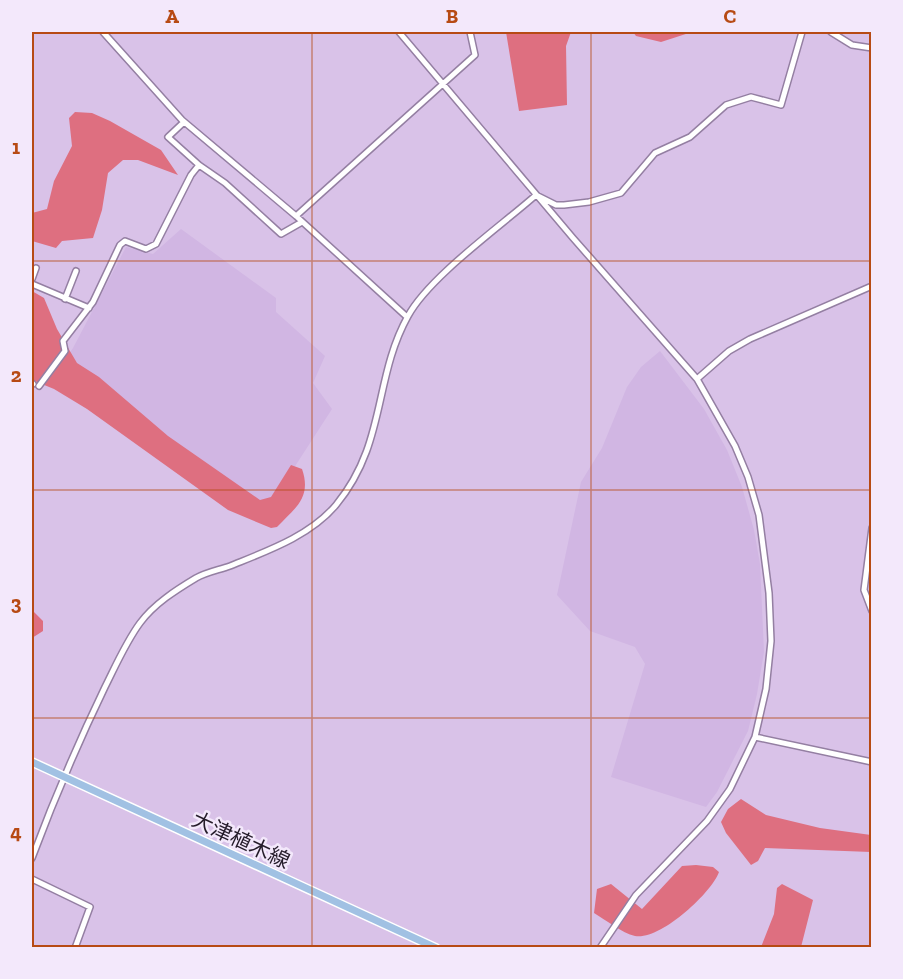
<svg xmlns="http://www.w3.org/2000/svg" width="903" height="979" font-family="'Zilla Slab','Noto Sans JP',serif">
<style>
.built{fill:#d1b6e3}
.forest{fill:#de6f80}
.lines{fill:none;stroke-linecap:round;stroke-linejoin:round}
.minor-casing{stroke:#947fa2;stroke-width:8}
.major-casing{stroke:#fff;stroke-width:10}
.minor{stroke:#fff;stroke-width:5}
.major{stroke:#a1c1e3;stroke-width:7}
.grid{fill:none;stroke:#b74a14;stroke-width:1.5;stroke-opacity:0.55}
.labels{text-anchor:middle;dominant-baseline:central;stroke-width:5;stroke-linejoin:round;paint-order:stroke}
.street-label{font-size:21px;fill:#251c2a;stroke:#f3e8fb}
.neatline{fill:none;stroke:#b74a14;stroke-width:2}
.grid-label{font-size:20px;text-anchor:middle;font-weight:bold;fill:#b74a14}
</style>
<rect width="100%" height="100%" fill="#d9c2e8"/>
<path class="built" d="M181,229L276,298V312L325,356L313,383L332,409L259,522L48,383L73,348L126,247L153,254Z
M660,351L704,409L727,450L742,487L754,530L760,564L764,652L757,694L748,731L717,792L706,807L611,777L645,664L635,647L590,631L557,595L581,482L602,448L627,387L641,367Z"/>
<path class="forest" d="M506,32H571L566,46L567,105L519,111Z
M633,32H692L661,42L636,36Z
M75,112L92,113L110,121L161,150L178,175L138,160H123L108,173L102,210L93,238L62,241L56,248L32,241V213L47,209L54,181L72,146L69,118Z
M32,291L44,298L57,329L77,363L99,377L168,436L260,500L271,497L291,465L302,469C312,498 295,508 277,527L271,528L228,510L87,409L54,389L32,380Z
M32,610L43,621V631L32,638Z
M741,799L766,815L820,828L871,835V852L765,848L758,861L751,865L726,833L721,822L728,809Z
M696,865L713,867L719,872C711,894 659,941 635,936C622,933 606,920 594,913L597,889L611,884L642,909L682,866Z
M782,884L813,900L801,947H761L774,914L777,888Z"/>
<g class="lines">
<g class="minor-casing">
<path id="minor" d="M103,32L182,120L296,216L407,317
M399,32L573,238L697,379L735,446L748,477L759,515L769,593L771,641L766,689L755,737L730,789L707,821L636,895L600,948
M831,32L852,45L872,48
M184,122L168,137L199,165
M296,216L475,55L470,32
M32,279L36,268
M32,284L89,308
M65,299L76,271
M697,379L729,351L750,339L872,286
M32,383L33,384
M39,386L65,351L63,341L93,302L120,245L125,241L146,249L156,244L191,175L199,165L225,183L281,234L302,222
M872,528L864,590L872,611
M755,737L872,762
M32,858C54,799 78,743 105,687C116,665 126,642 140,623C154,604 176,590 196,578C207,572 219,570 230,566C267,551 310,536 336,505C387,443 373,379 408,316C429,277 501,226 536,195L556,205H564L589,202L621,193L655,153L690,137L726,105L751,97L781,105L802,32
M32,879L90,907L75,948"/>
</g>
<g class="major-casing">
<path id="major" d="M32,762L436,948"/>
</g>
<use href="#minor" class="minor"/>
<use href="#major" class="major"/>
</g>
<path class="grid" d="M312,32V948M591,32V948M32,261H872M32,490H872M32,718H872"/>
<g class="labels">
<g class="street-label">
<text transform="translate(241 840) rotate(25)">大津植木線</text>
</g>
</g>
<rect width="903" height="979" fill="none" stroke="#f3e8fb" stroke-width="66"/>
<rect x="33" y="33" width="837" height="913" class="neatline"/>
<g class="grid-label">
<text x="172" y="23">A</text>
<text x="452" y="23">B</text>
<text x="730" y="23">C</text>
<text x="16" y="154">1</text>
<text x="16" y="382">2</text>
<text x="16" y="610">3</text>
<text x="16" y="839">4</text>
</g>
</svg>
